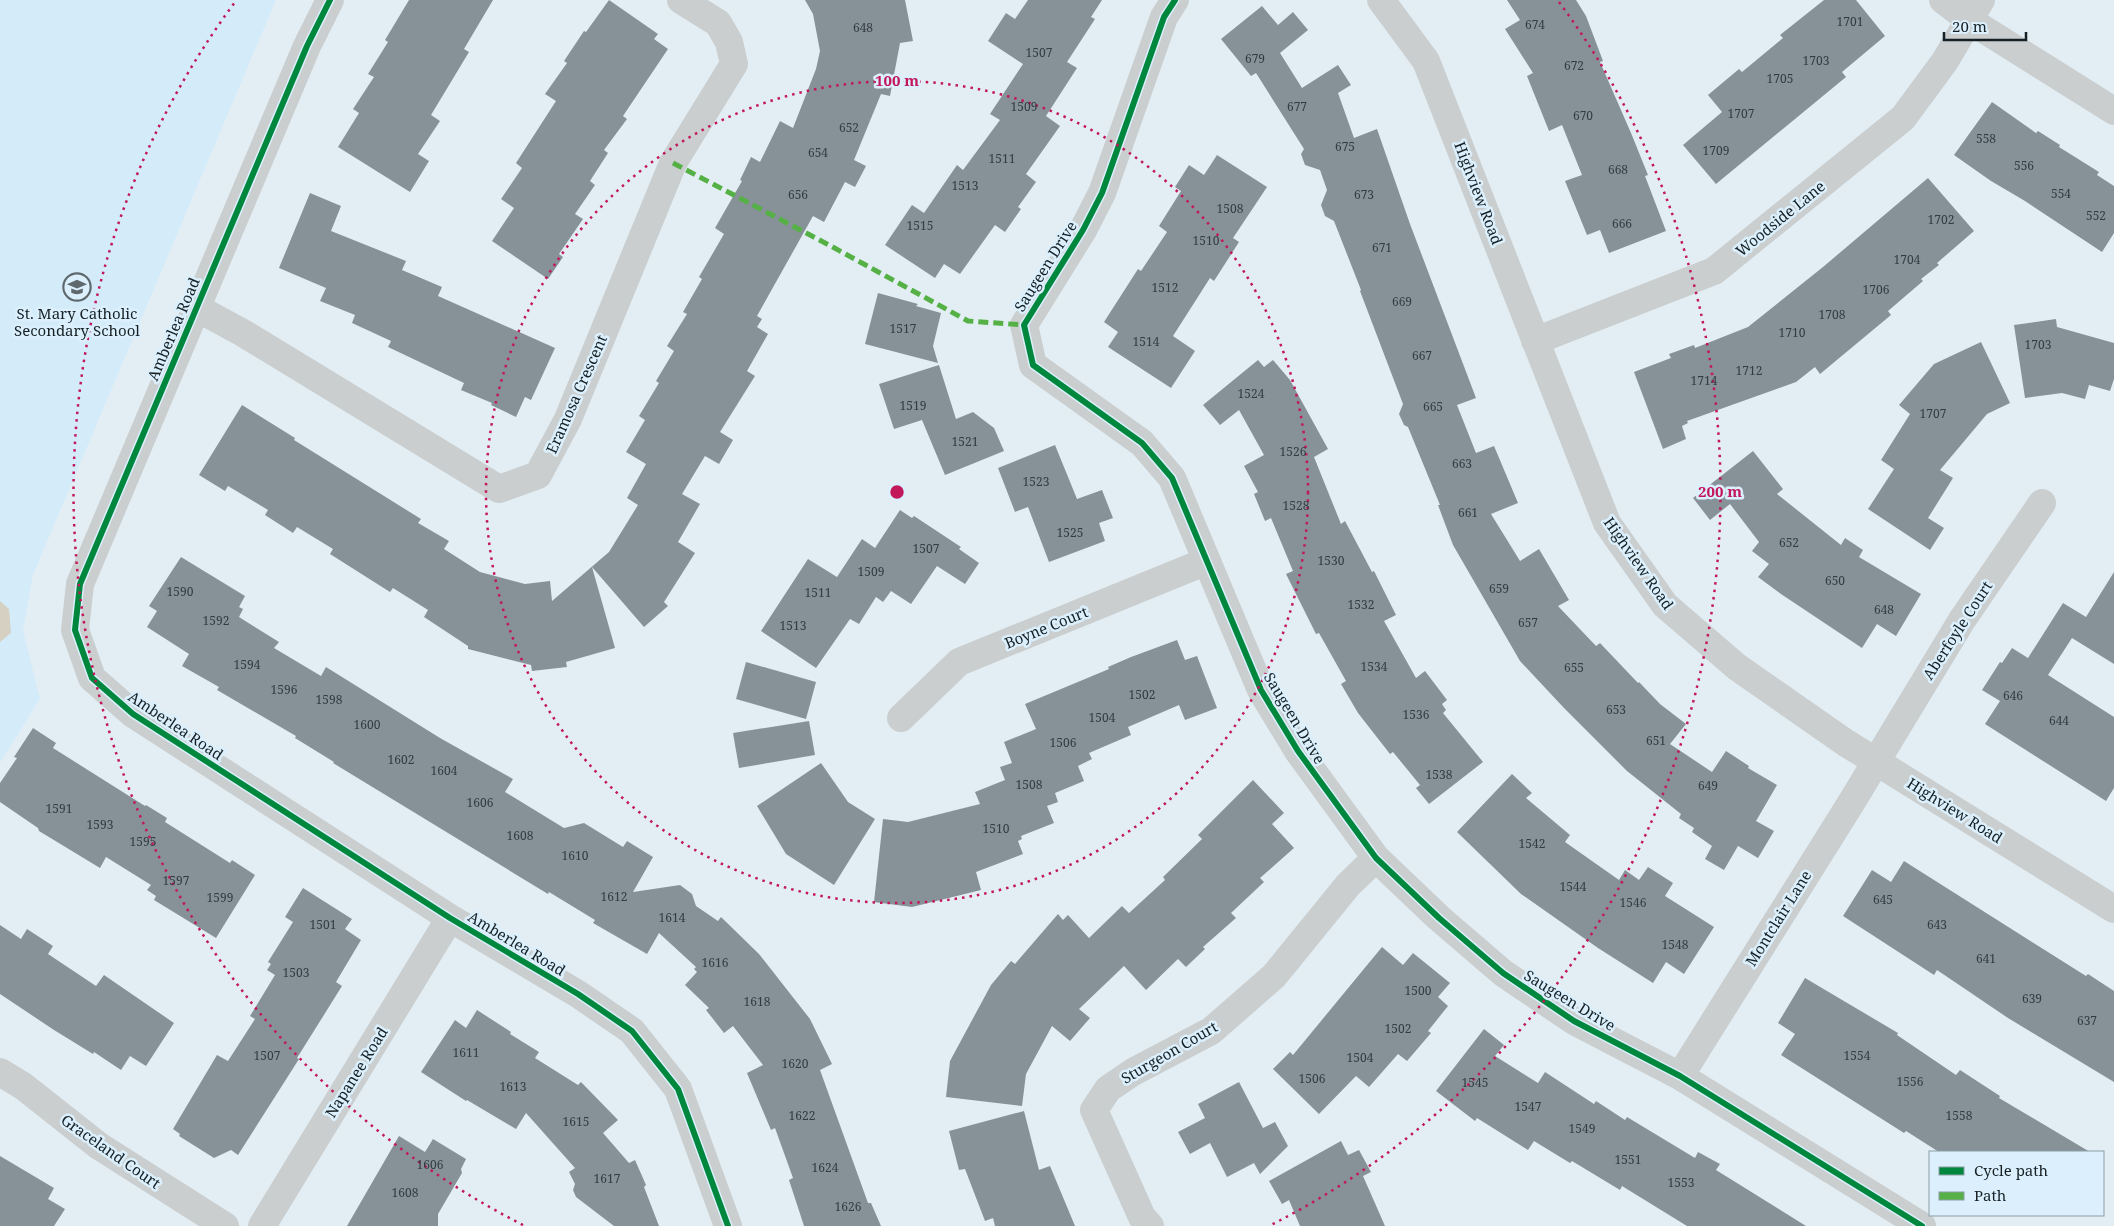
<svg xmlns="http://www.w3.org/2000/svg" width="2114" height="1226" font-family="'Noto Serif',serif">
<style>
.built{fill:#d4ecfa}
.green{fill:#d6d0c3}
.building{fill:#879298}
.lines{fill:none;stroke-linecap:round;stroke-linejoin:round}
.street{stroke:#cacecf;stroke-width:28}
.quiet{stroke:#55b145;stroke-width:5;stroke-dasharray:10 5;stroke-linecap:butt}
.cycleway-casing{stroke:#dbf0fc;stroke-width:9}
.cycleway{stroke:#00873e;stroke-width:6}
.ring{fill:none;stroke:#c2185b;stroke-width:2.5;stroke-dasharray:2.5 5}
.labels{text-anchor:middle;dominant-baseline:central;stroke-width:5;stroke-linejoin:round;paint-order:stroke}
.number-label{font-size:12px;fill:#323c42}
.street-label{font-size:15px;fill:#162025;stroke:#dbf0fc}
.poi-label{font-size:15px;fill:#162025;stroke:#dbf0fc}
.centre{fill:#c2185b;stroke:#dbf0fc;stroke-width:2.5}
.ring-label{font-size:15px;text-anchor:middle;font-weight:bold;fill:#c2185b;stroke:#dbf0fc;stroke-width:5;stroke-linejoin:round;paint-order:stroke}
</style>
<rect width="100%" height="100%" fill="#e3eef4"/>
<path class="built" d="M0,0H276L33,575L23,630L40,699L0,763Z"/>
<path class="green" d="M0,601L9,609L11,633L0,642Z"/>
<path class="building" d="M409,0H493L464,49L469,52L431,115L440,121L418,154L429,161L410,192L338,147L359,113L353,109L374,77L368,74L388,42L385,40Z
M609,0L658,34L654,39L668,49L623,116L627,119L604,150L608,153L590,181L595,185L575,214L583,219L559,254L563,257L548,279L492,241L514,208L501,199L522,168L516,163L556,101L545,94L567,63L564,61L584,31L586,32Z
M805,0H905L913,41L900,43L890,96L881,94L854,160L866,166L855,187L845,182L824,222L813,216L757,316L762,319L757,327L768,334L747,371L755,376L720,432L733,440L719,464L705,456L682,494L700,504L678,542L695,553L664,602L668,606L644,627L592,567L615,648L566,662L567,667L532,671L531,665L468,649V646L424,617L428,610L393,588L390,592L330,554L333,549L297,527L293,533L265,515L268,510L228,486L225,491L199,475L242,405L295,438L294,440L421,519L418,523L449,541L444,549L480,572L525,584L550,581L552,601L609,552L638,505L627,498L646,464L626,452L645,420L639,416L659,383L656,381L674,351L667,346L687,314L683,312L702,279L699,277L724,234L715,228L742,181L740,180L751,157L760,162L780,121L793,128L816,69L820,51L813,14Z
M1028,0H1102L1091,17L1095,19L1067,62L1077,68L1046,116L1060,126L1026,174L1036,182L1018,207L1021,209L1005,232L995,225L960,274L944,264L935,278L885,245L912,205L924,213L957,165L963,170L1000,120L990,114L1023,64L988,41L1006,13L1015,19Z
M1507,0H1576L1586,16L1603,61L1600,62L1631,133L1648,175L1645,176L1666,231L1609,253L1600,230L1587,235L1565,181L1582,175L1562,125L1549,131L1527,76L1533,73L1505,29L1520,20Z
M1824,0H1856L1885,36L1842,72L1846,77L1716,184L1683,145L1722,112L1708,95L1739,69L1742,72L1783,38L1780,35Z
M1262,6L1278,25L1293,12L1308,30L1280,53L1302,88L1338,65L1351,85L1338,93L1354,138L1377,129L1410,224L1476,398L1457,405L1476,453L1494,446L1518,503L1491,514L1520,561L1539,549L1569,600L1558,606L1596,646L1600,643L1638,683L1639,682L1660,704L1686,724L1670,744L1712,772L1726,751L1749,766L1748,768L1777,785L1756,821L1774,831L1758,858L1738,846L1724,870L1705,859L1712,846L1692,832L1694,828L1679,818L1681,814L1627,771L1564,708L1520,661L1453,545L1438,505H1440L1408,427L1404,425L1399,414L1403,404L1360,291L1361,290L1334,221L1325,216L1321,205L1327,190L1320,170L1305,165L1301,154L1304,149L1256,73L1251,76L1221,39Z
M1992,102L2036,133L2038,131L2060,145L2059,147L2099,172L2097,175L2114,186V233L2102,252L2025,201L1991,181L1954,155Z
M1217,155L1267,187L1233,238L1239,242L1214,281L1210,278L1173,336L1195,351L1171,388L1108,347L1118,332L1104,322L1138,269L1141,271L1167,232L1159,226L1181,191L1175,187L1189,165L1204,175Z
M1928,178L1974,231L1937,263L1939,265L1921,279L1923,281L1888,311L1891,315L1820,374L1815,367L1796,382L1687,421L1688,423L1682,426L1686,439L1663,449L1634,372L1671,358L1669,354L1694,345L1695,348L1748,327L1823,267Z
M310,193L341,206L331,231L406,261L402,270L442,287L438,296L555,348L531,400L525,397L516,417L491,405L492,403L461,390L464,383L388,347L391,341L352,323L355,315L320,301L326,288L279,268Z
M878,293L918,304L916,306L941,313L933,346L938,363L865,344Z
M2056,319L2057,327L2114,343V379L2110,391L2089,385L2085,399L2062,393L2025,398L2014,325Z
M1981,342L2010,403L1987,414L1940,470L1953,478L1928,518L1944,528L1930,550L1868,509L1894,469L1881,460L1910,414L1899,405L1934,364Z
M1258,360L1264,367L1273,360L1290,380L1328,449L1314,457L1341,524L1345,521L1372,572L1374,571L1396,615L1384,621L1416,678L1425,671L1447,700L1442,704L1446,710L1443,713L1483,762L1429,804L1416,788L1420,785L1393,752L1390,754L1358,713L1341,684L1346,681L1319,633L1316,634L1286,574L1293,571L1271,518L1265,521L1254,494L1258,492L1244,466L1264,455L1239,410L1220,425L1203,405Z
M939,365L956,419L973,412L994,428L1004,451L945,475L922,420L894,429L879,384Z
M1055,445L1077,499L1102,490L1113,518L1099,523L1105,541L1049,562L1028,507L1015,512L998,468Z
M1753,451L1783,489L1777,494L1841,545L1845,538L1863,550L1859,557L1921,594L1896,636L1877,624L1862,648L1781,594L1758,577L1769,564L1752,551L1759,542L1730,504L1710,520L1693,498Z
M900,510L912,518L914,516L961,547L959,549L979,563L965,584L937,566L911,604L891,591L883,602L876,597L859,624L850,619L816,668L761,631L808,559L837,577L862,539L875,548Z
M181,557L245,596L239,607L243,609L239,617L279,642L274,648L321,676L326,667L440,738L513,779L505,792L564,828L584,823L623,847L627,841L653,857L633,892L680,885L692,894L696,906L718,921L721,917L759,954L810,1019L832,1064L820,1070L868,1203H871L881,1226H804L789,1180L793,1178L775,1128L771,1130L747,1073L763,1065L733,1026L724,1033L706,1010L709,1008L685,985L697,972L694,969L696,967L659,933L647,954L593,923L595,920L549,892L548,894L333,763L334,762L295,738L296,736L217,690L219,687L182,666L189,654L147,627L157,611L149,606Z
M2114,572V664L2072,638L2048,675L2114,717V788L2106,801L1985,724L2000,701L1982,690L2000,662L2002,663L2012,648L2028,658L2063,603L2086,617Z
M1177,640L1185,660L1197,656L1217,708L1185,720L1179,705L1128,727L1131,735L1089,753L1092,759L1078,766L1084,781L1055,793L1058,802L1047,806L1054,823L1021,836L1022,839L1018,841L1023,854L976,872L981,890L912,907L874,902L883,819L908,822L980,804L975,792L1005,780L1000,767L1012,763L1004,742L1036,729L1025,704L1109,669L1108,667L1131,657Z
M746,662L816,682L806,719L736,699Z
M809,721L815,755L739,768L733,733Z
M33,728L56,743L53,748L145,806L146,805L167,818L165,822L230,863L232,860L255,875L216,938L154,900L156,896L147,890L151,885L106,857L100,868L39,831L38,828L0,802V783L17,758L14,757Z
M821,763L848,802L875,819L834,885L786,854L757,806Z
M1512,774L1532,793L1526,798L1570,835L1565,842L1619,880L1625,870L1639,880L1648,867L1673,883L1665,896L1714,927L1684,974L1666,962L1653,983L1598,948L1521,894L1457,832Z
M1253,780L1284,813L1272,824L1294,848L1260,878L1264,882L1231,913L1236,918L1203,947L1205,949L1186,967L1178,959L1146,990L1124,966L1079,1009L1090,1018L1070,1041L1052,1026L1026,1074L1022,1106L946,1097L950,1061L991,985L1011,961L1015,964L1058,914L1063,920L1068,915L1089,938L1122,906L1129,913L1165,880L1163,877L1202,839L1198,835Z
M1904,861L2086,976L2088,974L2114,991V1082L2008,1018L1937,970L1934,975L1843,916L1872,870L1891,882Z
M303,888L352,919L345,929L361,940L336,982L342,986L297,1058L299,1059L238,1155L231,1150L214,1158L179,1136L180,1134L173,1129L217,1055L228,1061L255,1019L250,1016L275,975L267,970L271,964L268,962L293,922L285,917Z
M0,925L21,939L27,929L53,946L48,954L96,986L104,975L174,1023L146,1066L130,1056L121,1070L94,1052L93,1054L54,1030L0,994Z
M1382,947L1403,965L1413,953L1450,983L1438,997L1448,1006L1428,1031L1431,1033L1407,1061L1398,1054L1369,1087L1356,1076L1319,1114L1273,1069L1290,1052L1293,1055Z
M1805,978L1898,1033L1897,1035L1956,1075L1960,1070L2000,1096L1999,1098L2090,1152H1939L1906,1131L1904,1133L1781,1055L1795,1034L1778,1023Z
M477,1010L511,1032L510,1034L539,1052L535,1058L578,1085L581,1082L618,1120L603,1133L629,1163L635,1160L646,1185L644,1187L659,1226H614L576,1197L573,1190L575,1184L569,1172L575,1168L526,1113L516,1129L467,1100L466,1101L421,1072L455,1020L466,1028Z
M1484,1029L1504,1045L1495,1056L1538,1083L1545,1072L1594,1104L1596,1101L1625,1120L1627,1117L1695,1158L1698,1152L1720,1164L1716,1170L1806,1226H1687L1622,1186L1620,1190L1572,1161L1570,1163L1534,1141L1528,1150L1477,1118L1475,1121L1436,1091Z
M1239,1082L1263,1128L1275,1122L1288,1146L1260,1174L1254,1163L1227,1177L1210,1143L1190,1154L1178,1132L1205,1118L1198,1104Z
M1024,1111L1039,1170L1050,1166L1075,1226H995L993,1218L985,1221L965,1169L959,1170L949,1131Z
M399,1136L425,1152L433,1139L466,1159L461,1169L462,1173L438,1214V1226H347Z
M1341,1141L1348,1155L1359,1150L1371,1172L1363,1176L1385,1226H1300L1289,1200L1282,1204L1269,1181Z
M0,1156L54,1188L48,1199L65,1209L54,1226H0Z"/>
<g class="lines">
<path class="street" d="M330,0L307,46L80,584L75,630L92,678L133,714L450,918L578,994L632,1031L678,1089L728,1226
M1175,0L1164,17L1102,193L1083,230L1024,325L1033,365L1142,443L1172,478L1261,690L1298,751L1376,858L1439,918L1503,973L1574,1021L1680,1076L1922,1226
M1381,0L1426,61L1607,523L1665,605L1737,667L1846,743L2114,909
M1943,0L1969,20L2114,111
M195,307L243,333L499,489L538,475L568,419L673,163L734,64L729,42L718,23L681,0
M1535,341L1714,271L1903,118L1945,61L1981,0
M901,718L959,662L1207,561
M0,1072L23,1086L99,1146L225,1226
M1680,1076L1851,803L1962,620L2042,503
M262,1226L450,918
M1150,1226L1142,1217L1094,1110L1108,1089L1133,1072L1211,1031L1274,976L1348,885L1376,858"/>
<path class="quiet" d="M673,163L829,245L968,321L1024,325"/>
<g class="cycleway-casing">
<path id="cycleway" d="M330,0L307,46L80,584L75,630L92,678L133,714L450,918L578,994L632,1031L678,1089L728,1226
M1175,0L1164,17L1102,193L1083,230L1024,325L1033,365L1142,443L1172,478L1261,690L1298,751L1376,858L1439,918L1503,973L1574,1021L1680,1076L1922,1226"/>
</g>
<use href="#cycleway" class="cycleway"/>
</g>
<g class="ring">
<circle cx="897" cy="492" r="411"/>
<path d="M523 1225A823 823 0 0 1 235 2M1559 2A823 823 0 0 1 1271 1225"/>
</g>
<defs>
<g id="school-ring" transform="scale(1.4375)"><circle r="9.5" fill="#dbf0fc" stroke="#5e686d" stroke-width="1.5"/><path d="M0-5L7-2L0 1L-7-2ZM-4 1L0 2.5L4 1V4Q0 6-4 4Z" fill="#5e686d"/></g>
</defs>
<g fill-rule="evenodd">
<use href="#school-ring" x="77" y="287"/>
</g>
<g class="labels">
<g class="number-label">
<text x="1850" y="21">1701</text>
<text x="1535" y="24">674</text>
<text x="863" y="27">648</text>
<text x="1039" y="52">1507</text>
<text x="1255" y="58">679</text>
<text x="1816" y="60">1703</text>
<text x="1574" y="65">672</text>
<text x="1780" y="78">1705</text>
<text x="1024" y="106">1509</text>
<text x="1297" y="106">677</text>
<text x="1741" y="113">1707</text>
<text x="1583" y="115">670</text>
<text x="849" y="127">652</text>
<text x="1986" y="138">558</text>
<text x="1345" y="146">675</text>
<text x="1716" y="150">1709</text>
<text x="818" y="152">654</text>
<text x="1002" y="158">1511</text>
<text x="2024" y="165">556</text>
<text x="1618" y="169">668</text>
<text x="965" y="185">1513</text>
<text x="2061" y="193">554</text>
<text x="798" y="194">656</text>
<text x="1364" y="194">673</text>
<text x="1230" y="208">1508</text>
<text x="2096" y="215">552</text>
<text x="1941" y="219">1702</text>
<text x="1622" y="223">666</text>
<text x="920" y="225">1515</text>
<text x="1206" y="240">1510</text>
<text x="1382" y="247">671</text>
<text x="1907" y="259">1704</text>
<text x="1165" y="287">1512</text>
<text x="1876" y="289">1706</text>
<text x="1402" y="301">669</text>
<text x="1832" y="314">1708</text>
<text x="903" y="328">1517</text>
<text x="1792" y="332">1710</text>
<text x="1146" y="341">1514</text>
<text x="2038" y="344">1703</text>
<text x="1422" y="355">667</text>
<text x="1749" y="370">1712</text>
<text x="1704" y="380">1714</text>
<text x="1251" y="393">1524</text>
<text x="913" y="405">1519</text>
<text x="1433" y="406">665</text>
<text x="1933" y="413">1707</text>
<text x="965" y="441">1521</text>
<text x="1293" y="451">1526</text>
<text x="1462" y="463">663</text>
<text x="1036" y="481">1523</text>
<text x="1296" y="505">1528</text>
<text x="1468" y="512">661</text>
<text x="1070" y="532">1525</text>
<text x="1789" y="542">652</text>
<text x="926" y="548">1507</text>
<text x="1331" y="560">1530</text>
<text x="871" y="571">1509</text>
<text x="1835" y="580">650</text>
<text x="1499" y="588">659</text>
<text x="180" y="591">1590</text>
<text x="818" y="592">1511</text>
<text x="1361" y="604">1532</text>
<text x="1884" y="609">648</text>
<text x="216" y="620">1592</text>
<text x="1528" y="622">657</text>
<text x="793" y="625">1513</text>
<text x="247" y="664">1594</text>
<text x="1374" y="666">1534</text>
<text x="1574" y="667">655</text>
<text x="284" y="689">1596</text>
<text x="1142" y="694">1502</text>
<text x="2013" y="695">646</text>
<text x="329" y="699">1598</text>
<text x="1616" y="709">653</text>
<text x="1416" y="714">1536</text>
<text x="1102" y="717">1504</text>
<text x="2059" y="720">644</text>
<text x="367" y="724">1600</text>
<text x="1656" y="740">651</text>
<text x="1063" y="742">1506</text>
<text x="401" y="759">1602</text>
<text x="444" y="770">1604</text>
<text x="1439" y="774">1538</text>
<text x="1029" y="784">1508</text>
<text x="1708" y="785">649</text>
<text x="480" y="802">1606</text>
<text x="59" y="808">1591</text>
<text x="100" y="824">1593</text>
<text x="996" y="828">1510</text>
<text x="520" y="835">1608</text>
<text x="143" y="841">1595</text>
<text x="1532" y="843">1542</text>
<text x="575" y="855">1610</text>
<text x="176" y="880">1597</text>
<text x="1573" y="886">1544</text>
<text x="614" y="896">1612</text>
<text x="220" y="897">1599</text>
<text x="1883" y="899">645</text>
<text x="1633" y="902">1546</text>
<text x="672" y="917">1614</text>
<text x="323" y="924">1501</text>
<text x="1937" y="924">643</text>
<text x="1675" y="944">1548</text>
<text x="1986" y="958">641</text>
<text x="715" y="962">1616</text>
<text x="296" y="972">1503</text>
<text x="1418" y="990">1500</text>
<text x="2032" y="998">639</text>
<text x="757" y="1001">1618</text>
<text x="2087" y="1020">637</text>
<text x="1398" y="1028">1502</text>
<text x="466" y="1052">1611</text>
<text x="267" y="1055">1507</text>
<text x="1857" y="1055">1554</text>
<text x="1360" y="1057">1504</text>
<text x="795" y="1063">1620</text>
<text x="1312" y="1078">1506</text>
<text x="1910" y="1081">1556</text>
<text x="1475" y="1082">1545</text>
<text x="513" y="1086">1613</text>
<text x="1528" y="1106">1547</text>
<text x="802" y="1115">1622</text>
<text x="1959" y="1115">1558</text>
<text x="576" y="1121">1615</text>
<text x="1582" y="1128">1549</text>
<text x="1628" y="1159">1551</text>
<text x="430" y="1164">1606</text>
<text x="825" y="1167">1624</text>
<text x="607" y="1178">1617</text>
<text x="1681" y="1182">1553</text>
<text x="405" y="1192">1608</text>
<text x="848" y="1206">1626</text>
</g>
<g class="street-label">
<text transform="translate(1479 193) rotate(69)">Highview Road</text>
<text transform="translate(1780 218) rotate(-39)">Woodside Lane</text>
<text transform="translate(1045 266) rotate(-58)">Saugeen Drive</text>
<text transform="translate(173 329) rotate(-67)">Amberlea Road</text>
<text transform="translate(576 394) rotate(-66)">Eramosa Crescent</text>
<text transform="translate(1639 563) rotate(55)">Highview Road</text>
<text transform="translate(1046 627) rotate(-22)">Boyne Court</text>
<text transform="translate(1957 630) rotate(-57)">Aberfoyle Court</text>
<text transform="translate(1295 718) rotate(59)">Saugeen Drive</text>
<text transform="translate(176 725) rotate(34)">Amberlea Road</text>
<text transform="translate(1955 810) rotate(32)">Highview Road</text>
<text transform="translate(1778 918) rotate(-58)">Montclair Lane</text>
<text transform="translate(517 943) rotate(31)">Amberlea Road</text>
<text transform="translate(1570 1000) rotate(31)">Saugeen Drive</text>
<text transform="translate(1169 1052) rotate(-30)">Sturgeon Court</text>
<text transform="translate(356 1072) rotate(-58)">Napanee Road</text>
<text transform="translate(111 1151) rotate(35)">Graceland Court</text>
</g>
<g class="poi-label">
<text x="77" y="313">St. Mary Catholic<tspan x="77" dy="17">Secondary School</tspan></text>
</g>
</g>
<circle cx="897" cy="492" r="8" class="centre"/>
<g class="ring-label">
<text x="897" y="86">100 m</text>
<text x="1720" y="497">200 m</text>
</g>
<rect x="1929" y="1151" width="175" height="65" fill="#dbf0fc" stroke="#8c9da6"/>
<rect x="1939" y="1167" width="25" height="8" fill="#00873e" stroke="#8c9da6"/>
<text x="1974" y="1176" font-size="15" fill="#162025">Cycle path</text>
<rect x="1939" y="1192" width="25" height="8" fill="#55b145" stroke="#8c9da6"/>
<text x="1974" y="1201" font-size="15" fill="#162025">Path</text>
<path d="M1944 32v8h82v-8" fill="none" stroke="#162025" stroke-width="2.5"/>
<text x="1952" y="32" font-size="15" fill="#162025" stroke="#dbf0fc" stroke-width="4" paint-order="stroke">20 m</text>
</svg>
